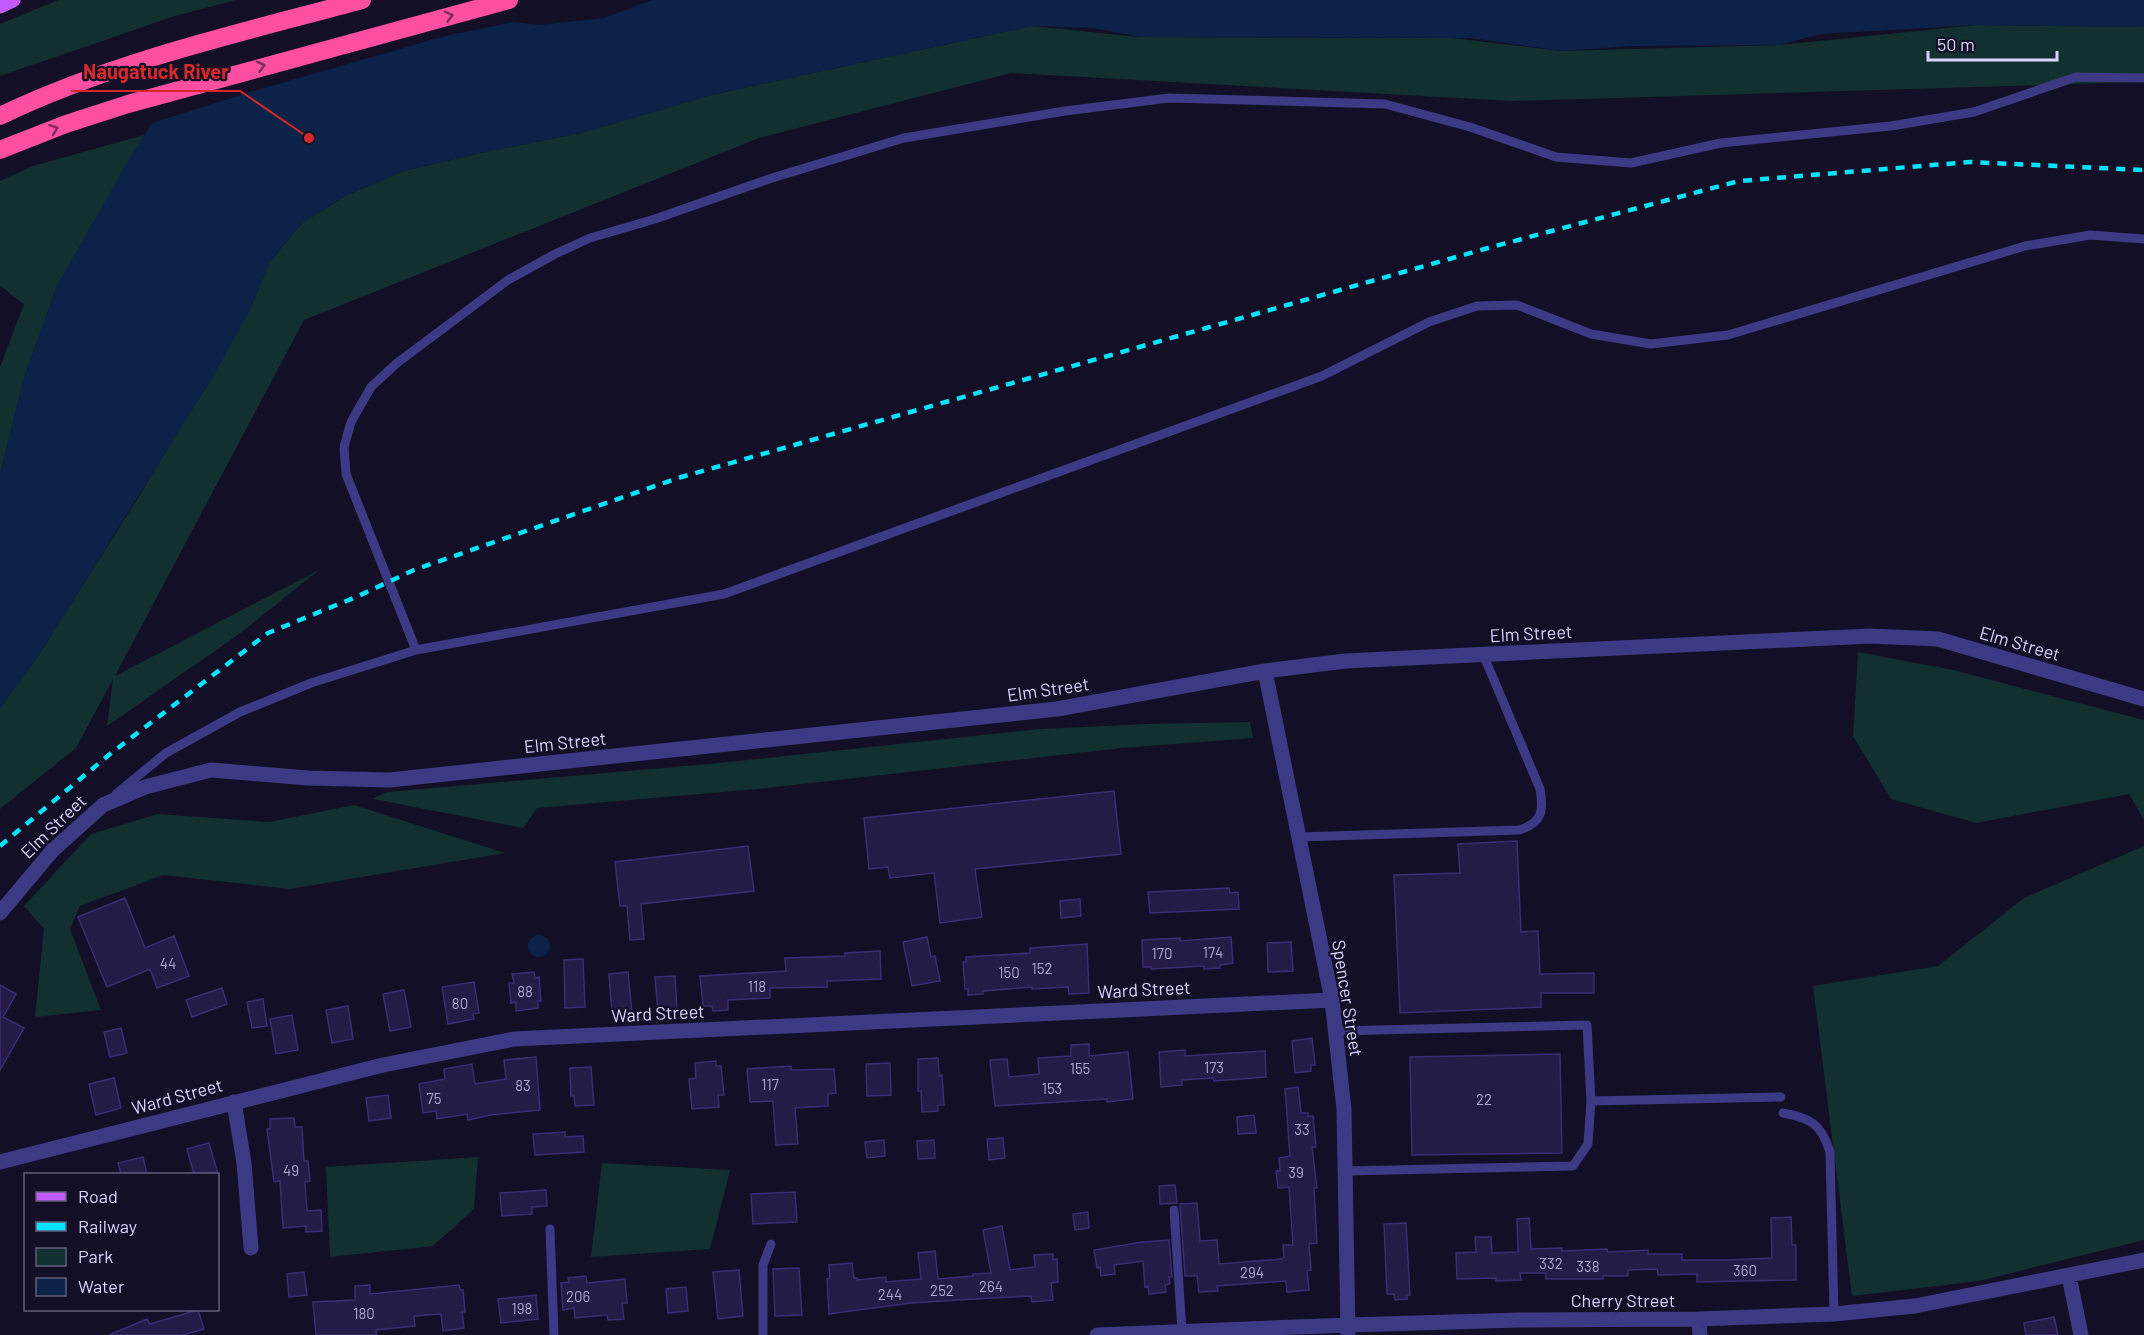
<svg xmlns="http://www.w3.org/2000/svg" width="2144" height="1335" font-family="Barlow,sans-serif">
<style>
.green{fill:#12302f}
.water{fill:#0c2248}
.building{fill:#241b47;stroke:#3b2d73;stroke-width:1.5}
.lines{fill:none;stroke-linecap:round;stroke-linejoin:round}
.lane{stroke:#3d3a85;stroke-width:9}
.street{stroke:#3d3a85;stroke-width:15}
.primary{stroke:#c25bff;stroke-width:15}
.highway{stroke:#ff4fa3;stroke-width:18}
.rail{stroke:#00e5ff;stroke-width:4.5;stroke-dasharray:9 8;stroke-linecap:butt}
.oneway{stroke:#7d2c5e}
.labels{text-anchor:middle;dominant-baseline:central;stroke-width:4.5;stroke-linejoin:round;paint-order:stroke}
.number-label{font-size:15px;fill:#aca6d1}
.street-label{font-size:18px;fill:#d9d4ff;stroke:#130f26}
.leader{fill:none;stroke:#d62828;stroke-width:2}
.callout-dot{fill:#d62828;stroke:#130f26;stroke-width:2}
.callout-label{font-size:20px;text-anchor:middle;font-weight:bold;fill:#d62828;stroke:#130f26;stroke-width:4.5;stroke-linejoin:round;paint-order:stroke}
</style>
<rect width="100%" height="100%" fill="#130f26"/>
<path class="green" d="M58,0H236L175,16L0,76V24Z
M1977,25L2144,27V82L1512,101L1011,73L759,138L304,320L115,676L319,570L242,632L107,726L113,679L76,748L0,809V708L38,656L141,493L249,311L270,262L302,223L347,195L404,171L480,153L581,133L711,95L1032,26L1140,37L1452,38L1561,51L1779,45Z
M144,135L57,286L23,381L0,475V367L24,304L0,286V181L33,166Z
M1858,652L1953,670L2144,720V820L2129,794L1976,823L1891,799L1853,736Z
M1250,722L1253,738L1122,748L757,789L537,808L523,828L373,799L387,792L709,764L1040,729L1148,724Z
M354,805L505,853L290,889L163,875L80,906L70,929L101,1010L35,1017L44,929L24,906L91,834L158,814L269,822Z
M2144,846V1240L1979,1281L1852,1296L1813,986L1938,966L2024,898Z
M478,1157L474,1209L433,1246L330,1257L326,1167Z
M602,1163L730,1170L710,1249L591,1257Z"/>
<path class="water" d="M652,0H2144V27L1977,25L1821,34L1779,45L1632,46L1561,51L1470,38L1140,37L1093,28L1032,26L711,95L581,133L480,153L404,171L347,195L302,223L270,262L249,311L216,372L38,656L0,708V475L23,381L57,286L129,159L152,123L257,90L445,36L514,22L539,25L604,18Z
M528 946a11 11 0 1 1 22 0a11 11 0 1 1-22 0Z"/>
<path class="building" d="M1114,791L1121,854L975,869L982,917L940,923L934,873L890,878L888,867L869,869L864,818Z
M1517,841L1521,932L1538,931L1540,974L1594,973V993H1541V1007L1400,1013L1394,875L1460,873L1458,844Z
M748,846L754,891L641,904L644,939L630,940L627,906H620L615,862Z
M1229,888L1230,893L1238,892L1239,909L1150,913L1148,892Z
M125,898L145,948L174,936L189,976L157,988L150,969L107,987L78,917Z
M1080,899L1081,916L1061,918L1060,901Z
M927,937L931,957L935,956L940,981L912,986L903,942Z
M1231,937L1233,963L1220,965V968L1204,969V966L1151,969V967H1143L1142,940L1180,938V941Z
M1291,942L1293,971L1268,972L1267,943Z
M1087,944L1089,993L1069,994L1068,987L1032,989V987L983,991V994L968,995V989H965L963,962H966V957L1030,953V948Z
M880,951L881,979L827,981V987L770,988V998L728,1000V1010L713,1011L712,1006H703L700,976L786,971L785,958L845,956V953Z
M583,959L585,1007L565,1008L564,960Z
M534,972L535,978L539,977L541,1001H538V1008L516,1011V1002L511,1003L509,983H514L512,974Z
M628,972L632,1013L612,1014L609,974Z
M675,976L677,1011L658,1012L655,977Z
M474,982L479,1013L473,1014L474,1019L448,1024L442,987Z
M0,985L16,994L3,1017L24,1028L0,1070Z
M222,988L227,1004L192,1017L186,1000Z
M404,990L411,1027L390,1031L383,994Z
M263,999L267,1026L252,1028L247,1002Z
M348,1006L353,1039L332,1043L326,1010Z
M292,1015L298,1050L276,1054L270,1019Z
M121,1028L127,1053L110,1057L104,1032Z
M1312,1038L1315,1065H1311V1071L1295,1073L1292,1041Z
M1089,1044V1056L1128,1052L1133,1099L1107,1102V1099L995,1106L990,1060L1007,1059L1009,1077L1039,1074L1038,1058L1071,1056V1045Z
M1185,1050V1056L1265,1051L1266,1077L1214,1081L1213,1078L1182,1080V1085L1161,1087L1159,1052Z
M1560,1054L1562,1153L1412,1155L1410,1057Z
M536,1057L540,1110L491,1115L468,1120L467,1114L437,1119L436,1111L423,1113L419,1084L445,1079L444,1069L472,1064L475,1084L506,1079L504,1060Z
M938,1058L939,1076L942,1075L944,1105H938V1111L922,1112L921,1091H918V1059Z
M716,1061V1066H721L724,1095H718L719,1107L692,1109L689,1079L696,1078L695,1063Z
M890,1063L891,1095L867,1096L866,1064Z
M791,1066V1070L834,1069L836,1093L828,1094V1106L795,1108L798,1144L776,1145L773,1101L750,1102L747,1069Z
M591,1067L594,1105L575,1106L574,1096H571L570,1068Z
M114,1078L121,1108L96,1115L89,1084Z
M1298,1087L1301,1113H1308V1116H1313L1316,1147H1312L1317,1188H1314L1317,1243L1309,1244L1311,1270L1307,1271L1309,1290L1287,1292L1286,1281L1217,1286L1218,1291L1199,1292L1197,1276H1185L1180,1204L1197,1203L1200,1241L1217,1240L1219,1264L1281,1259L1284,1257L1283,1245H1293L1289,1187L1278,1188L1276,1171H1280L1279,1158L1290,1156L1285,1089Z
M388,1095L391,1118L369,1121L366,1098Z
M1254,1115L1256,1133L1238,1134L1237,1117Z
M294,1118L295,1127H302L304,1161H308L310,1181L305,1182L307,1211L321,1210L322,1231L306,1232V1226L283,1228L280,1181L274,1182L267,1129H270V1119Z
M565,1132V1137L583,1136L584,1152L535,1155L533,1134Z
M1003,1138L1005,1158L989,1160L987,1139Z
M884,1140L885,1156L867,1158L865,1142Z
M934,1140L935,1158L918,1159L917,1141Z
M209,1143L218,1174H194L187,1149Z
M143,1157L147,1174H121L118,1163Z
M1175,1185L1177,1203L1160,1204L1159,1186Z
M546,1190L547,1206L532,1207V1214L502,1216L500,1193Z
M795,1192L797,1222L753,1224L751,1194Z
M1088,1212L1089,1228L1075,1230L1073,1214Z
M1791,1217L1792,1245H1796V1280L1697,1282V1274L1658,1275L1657,1269L1628,1270V1276H1603V1279H1546V1273H1520L1521,1280L1496,1281V1278L1457,1279L1456,1253L1476,1252L1475,1237H1491L1492,1253L1518,1252L1517,1219L1529,1218L1531,1249L1562,1248V1251L1607,1249L1608,1252L1648,1250V1254H1682V1260H1726L1772,1258L1771,1218Z
M1406,1223L1410,1295H1407V1299L1395,1300L1394,1294H1387L1384,1224Z
M1002,1226L1010,1270L1035,1267L1034,1255L1053,1254V1260L1057,1259L1058,1282L1051,1283L1053,1300L1032,1302L1031,1296L974,1299L911,1303L829,1314L827,1279L830,1278L829,1265L852,1263L854,1278H857V1280L886,1277V1282L921,1279L918,1253L935,1251L938,1279L973,1276V1274L991,1273L983,1230Z
M1169,1240L1172,1277H1169L1170,1284L1165,1285L1166,1292L1149,1294L1148,1286L1145,1287L1143,1261L1114,1265L1115,1274L1101,1276L1100,1267L1097,1268L1094,1250L1142,1242Z
M799,1268L802,1315L775,1316L773,1269Z
M739,1270L743,1316L718,1319L713,1272Z
M304,1272L307,1295L289,1297L287,1274Z
M586,1276L587,1283L625,1279L627,1303H622L624,1319L608,1320L607,1315L575,1318L574,1308L563,1310L561,1283L569,1282L568,1278Z
M370,1285V1294L459,1285L460,1290H463L465,1312H462L464,1328L443,1331L441,1314L414,1316L415,1326L376,1330L377,1335H316L313,1302L355,1300V1286Z
M686,1287L688,1311L668,1313L666,1289Z
M536,1295L538,1319L501,1323L498,1299Z
M198,1310L204,1329L183,1335H109L147,1319L150,1324Z
M2054,1317L2058,1335H2026L2024,1323Z"/>
<g class="lines">
<path class="lane" d="M416,650L346,474L344,447L351,422L371,387L397,363L508,280L555,254L590,238L655,219L772,178L904,138L1065,111L1169,98L1385,104L1470,127L1556,157L1631,163L1721,143L1891,126L1974,112L2076,77L2144,78
M116,794L166,753L240,712L311,683L416,650L724,594L1322,376L1429,322L1477,306L1517,305L1591,334L1651,344L1728,335L2025,246L2090,235L2144,239
M1299,837L1519,830C1542,823 1544,811 1540,789L1483,654
M1335,1031L1587,1025L1591,1101L1588,1144L1573,1166L1346,1171
M1591,1101L1781,1097
M1783,1113C1810,1118 1821,1123 1830,1152L1834,1314
M1174,1210L1182,1331
M550,1229L554,1335
M763,1335V1265L771,1244"/>
<path class="street" d="M1265,671L1332,1000L1344,1109L1348,1333
M0,913L52,851L103,805L145,787L211,770L308,778L389,780L1057,709L1265,671L1345,661L1870,636L1938,639L2144,699
M234,1102L244,1163L251,1248
M0,1162L383,1065L514,1039L1332,1000
M2069,1276L2081,1335
M1699,1319L1700,1335
M1097,1335L1348,1325L1520,1320L1699,1319L1834,1314L1915,1306L2144,1260"/>
<path class="primary" d="M0,6L13,0"/>
<path class="highway" d="M0,116C114,61 240,33 362,0
M0,150L66,124L128,104L509,0"/>
<path class="rail" d="M0,846L110,754L268,633L356,597L414,570L678,478L1488,248L1739,181L1970,162L2144,170"/>
</g>
<defs><path id="oneway-chevron" d="M-2-3.5L2.5 0L-2 3.5" fill="none" stroke-width="1.6" stroke-linecap="round" stroke-linejoin="round" transform="scale(1.5)"/></defs>
<g class="oneway">
<use href="#oneway-chevron" transform="translate(449 16) rotate(-15)"/>
<use href="#oneway-chevron" transform="translate(261 66) rotate(-15)"/>
<use href="#oneway-chevron" transform="translate(54 129) rotate(-21)"/>
</g>
<g class="labels">
<g class="number-label">
<text x="1213" y="952">174</text>
<text x="1162" y="953">170</text>
<text x="168" y="963">44</text>
<text x="1042" y="968">152</text>
<text x="1009" y="972">150</text>
<text x="757" y="986">118</text>
<text x="525" y="991">88</text>
<text x="460" y="1003">80</text>
<text x="1214" y="1067">173</text>
<text x="1080" y="1068">155</text>
<text x="770" y="1084">117</text>
<text x="523" y="1085">83</text>
<text x="1052" y="1088">153</text>
<text x="434" y="1098">75</text>
<text x="1484" y="1099">22</text>
<text x="1302" y="1129">33</text>
<text x="291" y="1170">49</text>
<text x="1296" y="1172">39</text>
<text x="1551" y="1263">332</text>
<text x="1588" y="1266">338</text>
<text x="1745" y="1270">360</text>
<text x="1252" y="1272">294</text>
<text x="991" y="1286">264</text>
<text x="942" y="1290">252</text>
<text x="890" y="1294">244</text>
<text x="578" y="1296">206</text>
<text x="522" y="1308">198</text>
<text x="364" y="1313">180</text>
</g>
<g class="street-label">
<text transform="translate(1531 633) rotate(-3)">Elm Street</text>
<text transform="translate(2020 643) rotate(16)">Elm Street</text>
<text transform="translate(1048 689) rotate(-8)">Elm Street</text>
<text transform="translate(565 742) rotate(-6)">Elm Street</text>
<text transform="translate(53 826) rotate(-44)">Elm Street</text>
<text transform="translate(1144 989) rotate(-3)">Ward Street</text>
<text transform="translate(1348 998) rotate(81)">Spencer Street</text>
<text transform="translate(658 1013) rotate(-3)">Ward Street</text>
<text transform="translate(177 1096) rotate(-15)">Ward Street</text>
<text x="1623" y="1300">Cherry Street</text>
</g>
</g>
<path class="leader" d="M309 138L240 91H71"/>
<circle class="callout-dot" cx="309" cy="138" r="6"/>
<g class="callout-label">
<text x="156" y="79">Naugatuck River</text>
</g>
<rect x="24" y="1173" width="195" height="138" fill="#130f26" stroke="#625e7d" stroke-width="1.5"/>
<rect x="36" y="1192" width="30" height="9" fill="#c25bff" stroke="#625e7d" stroke-width="1.5"/>
<text x="78" y="1203" font-size="18" fill="#d9d4ff">Road</text>
<rect x="36" y="1222" width="30" height="9" fill="#00e5ff" stroke="#625e7d" stroke-width="1.5"/>
<text x="78" y="1233" font-size="18" fill="#d9d4ff">Railway</text>
<rect x="36" y="1248" width="30" height="18" fill="#12302f" stroke="#625e7d" stroke-width="1.5"/>
<text x="78" y="1263" font-size="18" fill="#d9d4ff">Park</text>
<rect x="36" y="1278" width="30" height="18" fill="#0c2248" stroke="#625e7d" stroke-width="1.5"/>
<text x="78" y="1293" font-size="18" fill="#d9d4ff">Water</text>
<path d="M1928 51v9h129v-9" fill="none" stroke="#d9d4ff" stroke-width="3"/>
<text x="1937" y="51" font-size="18" fill="#d9d4ff" stroke="#130f26" stroke-width="4.5" paint-order="stroke">50 m</text>
</svg>
